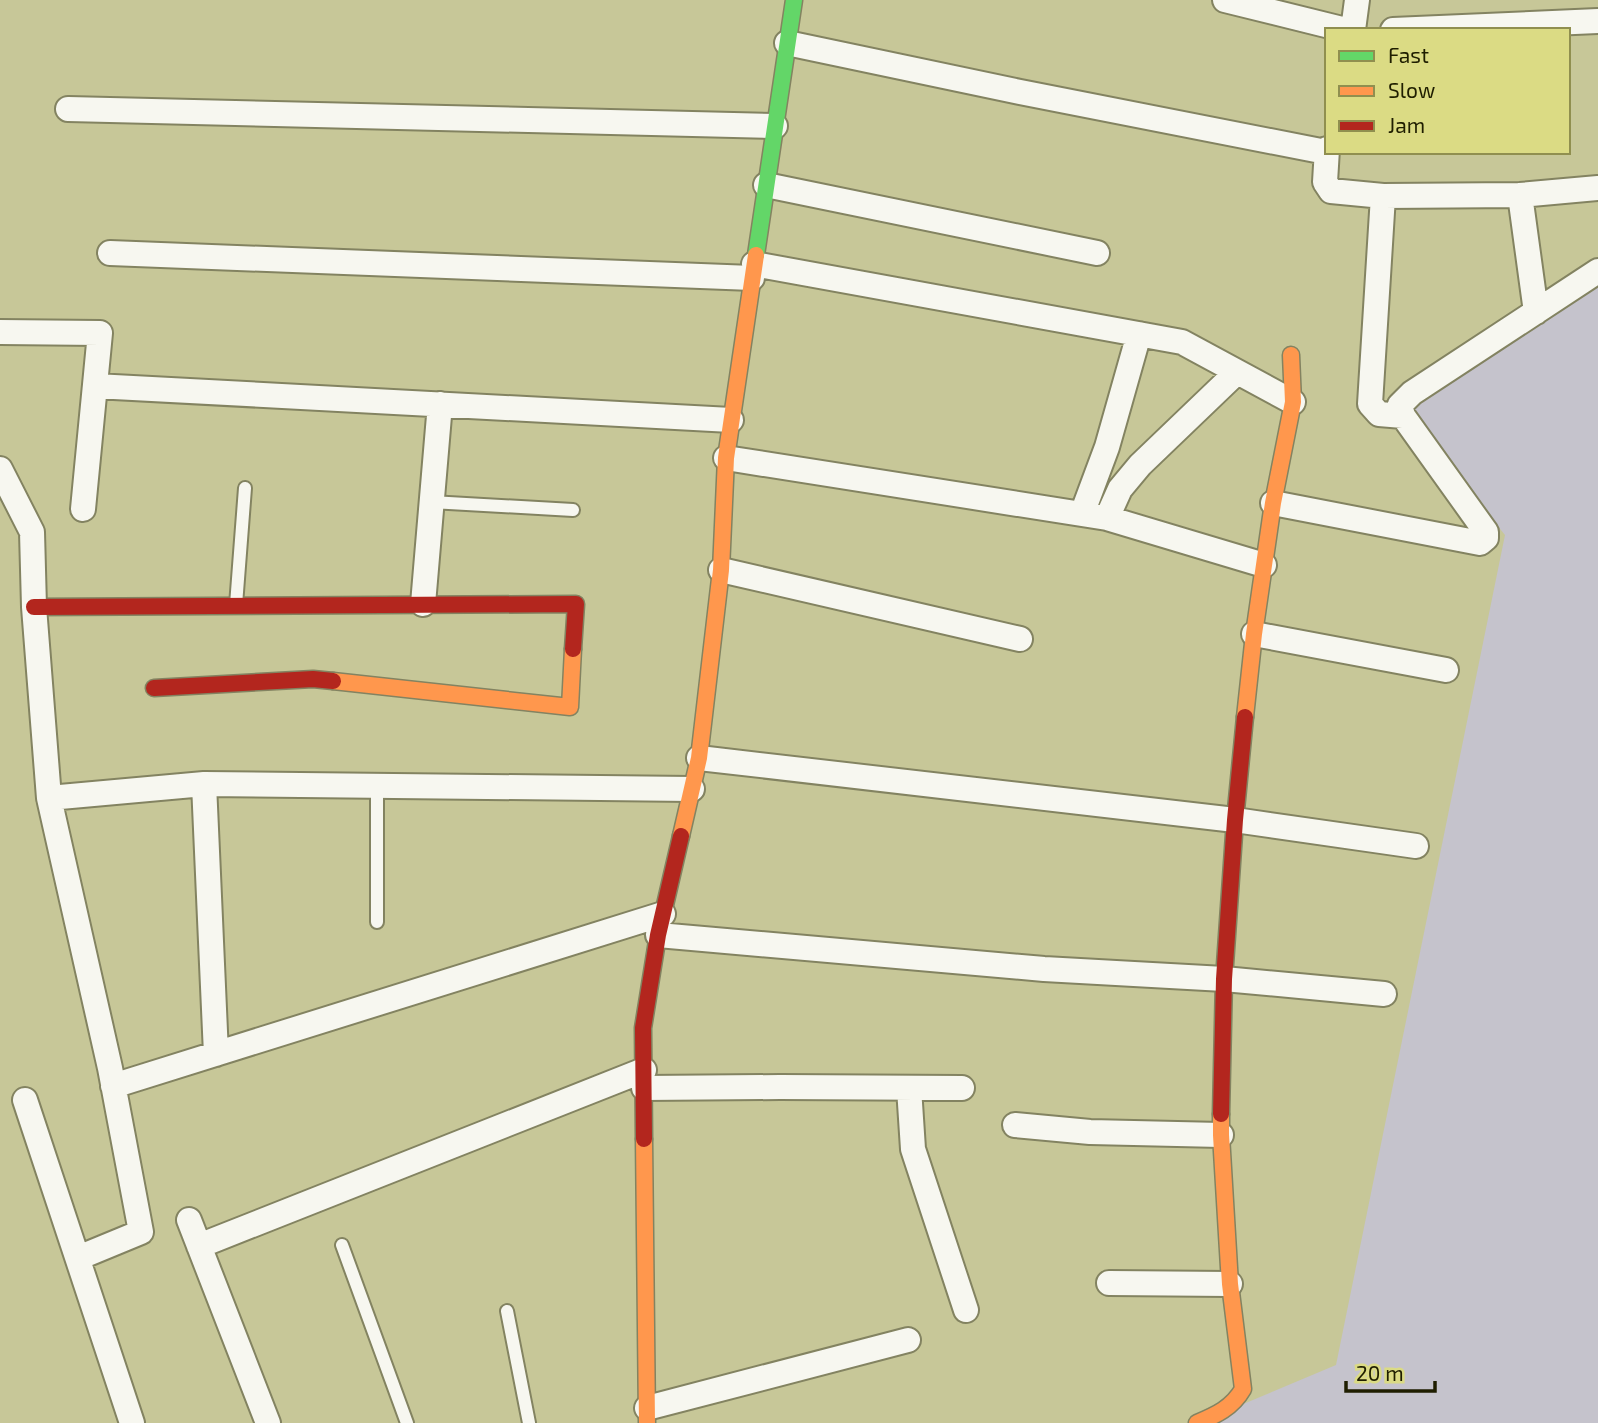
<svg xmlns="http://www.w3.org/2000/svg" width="1598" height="1423" font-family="'Exo 2',sans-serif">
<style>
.green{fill:#c5c3cc}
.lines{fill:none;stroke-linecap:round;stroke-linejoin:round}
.lane-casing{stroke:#838361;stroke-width:16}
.street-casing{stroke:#838361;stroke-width:28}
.fast-casing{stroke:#838361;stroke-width:19}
.slow-casing{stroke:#838361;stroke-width:19}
.jam-casing{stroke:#838361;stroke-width:19}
.lane{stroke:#f7f7f0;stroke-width:12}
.street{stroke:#f7f7f0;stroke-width:24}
.fast{stroke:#63d668;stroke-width:16}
.slow{stroke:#ff974d;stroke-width:16}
.jam{stroke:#b3261e;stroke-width:16}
</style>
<rect width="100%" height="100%" fill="#c7c798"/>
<path class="green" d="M1598,267V1423H1193L1217,1415L1336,1365L1505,535L1400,405Z"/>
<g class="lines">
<g class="lane-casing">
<path id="lane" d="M431,502L573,510
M236,605L245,488
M377,922V786
M342,1245L407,1423
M507,1311L529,1423"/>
</g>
<g class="street-casing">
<path id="street" d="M1225,0L1346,30
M1353,30L1357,0
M1393,30L1598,21
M787,43L1020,92L1326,152
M68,109L775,126
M1327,149L1325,182L1331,191L1383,196L1520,195L1598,188
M766,185L1097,253
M1520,195L1536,312
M1383,196L1370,404L1379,414L1403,416
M110,253L752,278
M754,264L1182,342L1293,402
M0,332L100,333L83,509
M95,386L731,420
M726,458L1107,518L1264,565
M0,469L32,532L34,607L49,798L110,1068L141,1232L78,1258
M1273,503L1480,543L1486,538V532L1403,416L1400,405L1412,393L1598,271
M1082,514L1107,447L1139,334
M1107,518L1120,489L1140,465L1237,372
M721,570L1020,639
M423,604L440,404
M1254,634L1446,670
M699,758L1235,820L1416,846
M204,784L216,1054
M49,798L204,784L692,789
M658,935L1044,969L1224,979L1384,994
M113,1086L663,914
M644,1088L780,1087L962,1088
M909,1088L913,1149L966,1310
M25,1100L132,1423
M1015,1125L1090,1132L1221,1135
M189,1220L268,1423
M199,1246L644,1070
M1109,1283L1230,1284
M647,1408L908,1340"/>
</g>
<g class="fast-casing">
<path id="fast" d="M756,255L794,0"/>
</g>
<g class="slow-casing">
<path id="slow" d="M333,681L570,707L573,649
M1245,717L1254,634L1273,503L1293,402L1291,355
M681,836L699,758L721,570L726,458L756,255
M644,1139L647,1423
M1197,1423C1216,1415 1232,1408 1243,1389L1230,1284L1221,1135V1114"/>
</g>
<g class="jam-casing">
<path id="jam" d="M34,607L576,604L573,649
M154,688L313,679L333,681
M1221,1114L1224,979L1235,820L1245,717
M644,1139L643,1028L658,935L681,836"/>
</g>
<use href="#lane" class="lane"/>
<use href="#street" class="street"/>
<use href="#fast" class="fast"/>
<use href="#slow" class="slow"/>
<use href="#jam" class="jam"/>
</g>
<rect x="1325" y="28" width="245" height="126" fill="#dbdb84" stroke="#908f4f" stroke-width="2"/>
<rect x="1339" y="51" width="35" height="10" fill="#63d668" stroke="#908f4f" stroke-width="2"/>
<text x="1388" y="63" font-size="21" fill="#1f1e00">Fast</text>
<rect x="1339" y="86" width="35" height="10" fill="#ff974d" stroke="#908f4f" stroke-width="2"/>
<text x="1388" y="98" font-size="21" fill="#1f1e00">Slow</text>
<rect x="1339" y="121" width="35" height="10" fill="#b3261e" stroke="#908f4f" stroke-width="2"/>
<text x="1388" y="133" font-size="21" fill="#1f1e00">Jam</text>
<path d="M1346 1381v10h89v-10" fill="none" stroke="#1f1e00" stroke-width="3.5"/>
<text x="1356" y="1381" font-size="21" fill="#1f1e00" stroke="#dbdb84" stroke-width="5" paint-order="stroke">20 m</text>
</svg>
